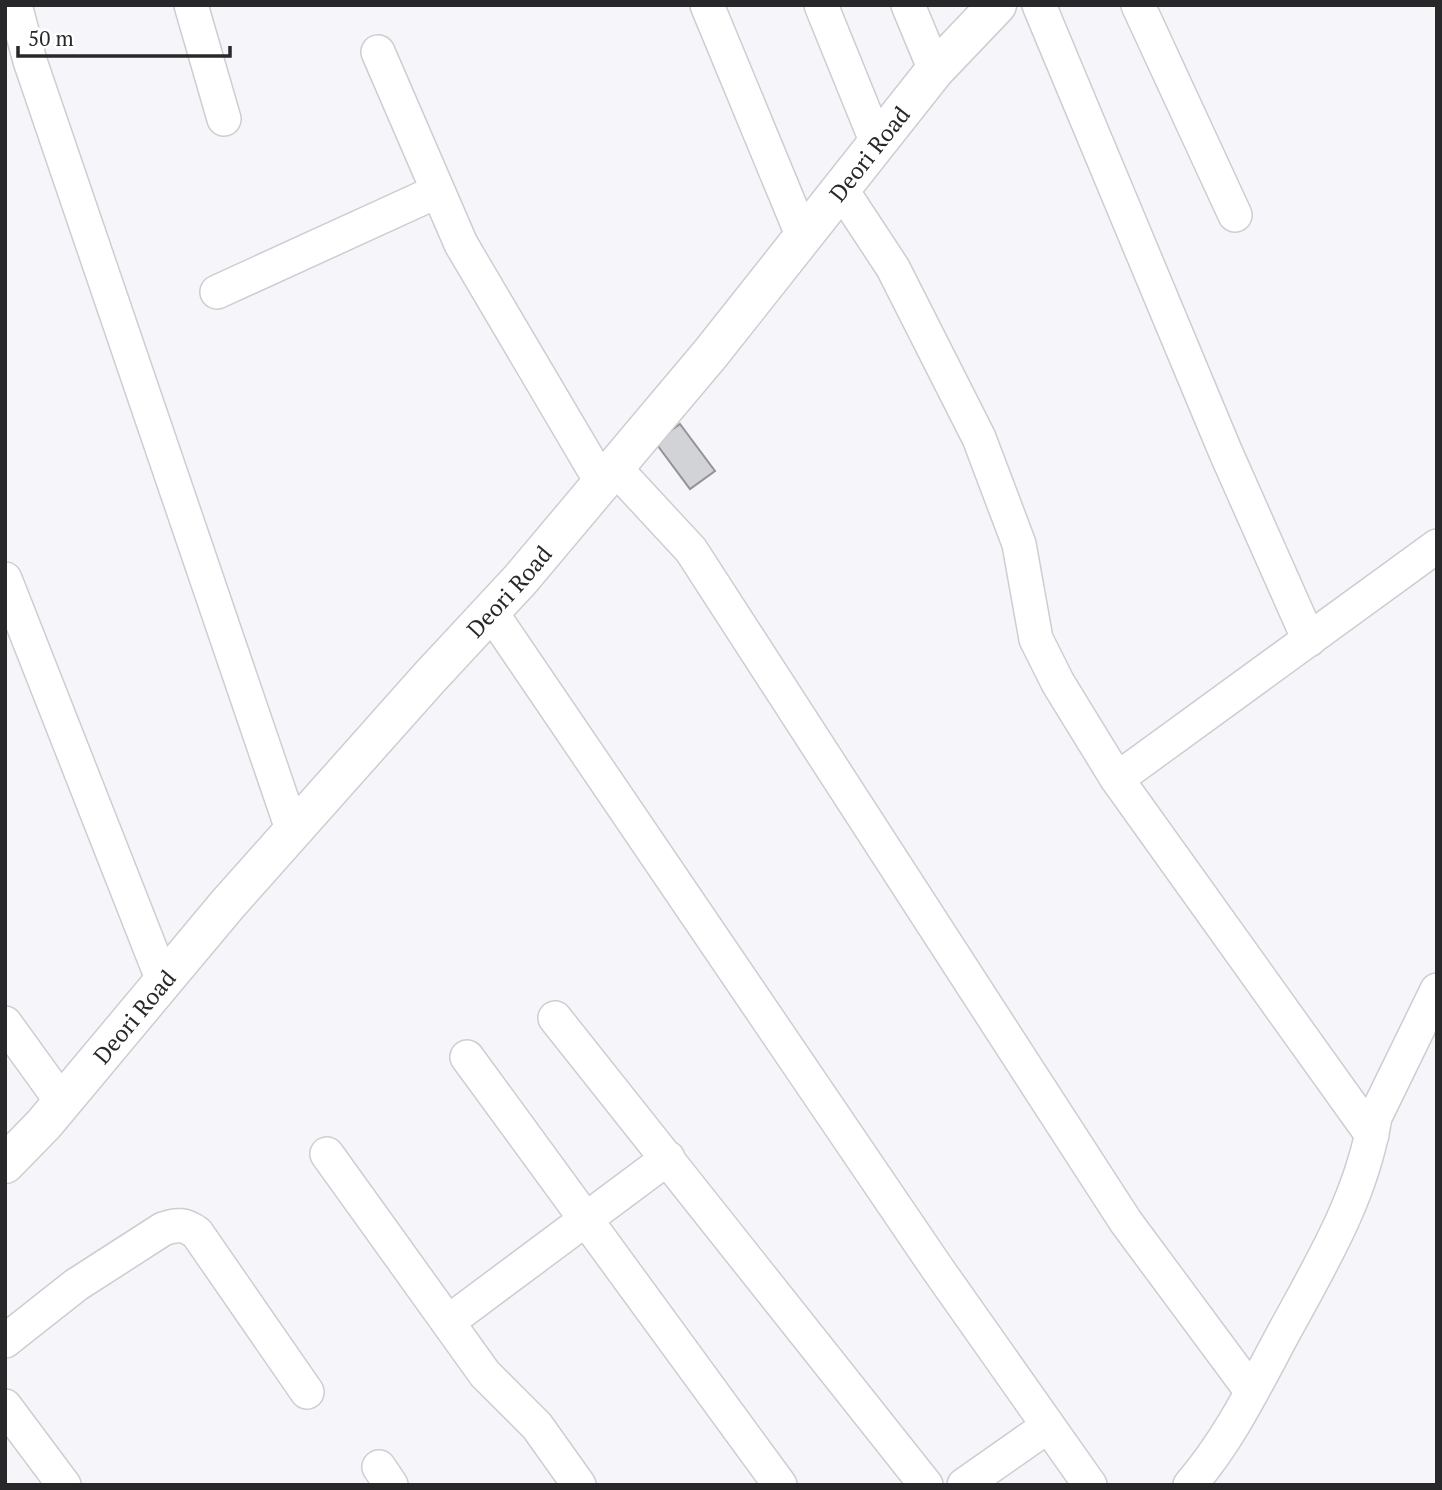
<svg xmlns="http://www.w3.org/2000/svg" width="1442" height="1490" font-family="'PT Serif',serif">
<style>
.building{fill:#d2d3d7;stroke:#929297;stroke-width:2}
.lines{fill:none;stroke-linecap:round;stroke-linejoin:round}
.street-casing{stroke:#cdcdd2;stroke-width:36}
.secondary-casing{stroke:#cdcdd2;stroke-width:41}
.street{stroke:#fff;stroke-width:33}
.secondary{stroke:#fff;stroke-width:38}
.labels{text-anchor:middle;dominant-baseline:central;stroke-width:6;stroke-linejoin:round;paint-order:stroke}
.street-label{font-size:23px;fill:#28282a;stroke:#fff}
</style>
<rect width="100%" height="100%" fill="#f5f5fa"/>
<path class="building" d="M680,424L715,471L690,489L655,442Z"/>
<g class="lines">
<g class="street-casing">
<path id="street" d="M15,5L30,61L293,832
M191,5L224,119
M707,5L803,237
M821,5L877,143
M908,5L935,70
M1039,5L1226,453L1309,640
M1138,5L1235,215
M378,52L461,244L602,483
M841,189L893,268L979,438L1019,544L1036,639L1058,683L1117,779L1372,1135
M217,292L438,191
M615,468L691,550L1126,1222L1252,1392
M5,579L163,981
M491,612L937,1268L1090,1485
M1117,779L1437,546
M555,1018L926,1485
M5,1023L62,1102
M467,1057L780,1485
M327,1154L485,1374L537,1426L579,1485
M448,1322L668,1158
M5,1341L76,1285L163,1229C177,1224 185,1224 197,1233L307,1392
M5,1406L64,1485
M379,1467L391,1485
M964,1485L1048,1426
M1190,1485C1229,1440 1255,1386 1283,1334C1321,1264 1362,1197 1375,1117L1437,990"/>
</g>
<g class="secondary-casing">
<g id="secondary">
<path id="s1" d="M5,1164L44,1124L227,905L429,678L520,580L711,353L935,70L997,5"/>
</g>
</g>
<use href="#street" class="street"/>
<use href="#secondary" class="secondary"/>
</g>
<g class="labels">
<g class="street-label">
<text stroke="none"><textPath href="#s1" startOffset="1330">Deori Road</textPath></text>
<text stroke="none"><textPath href="#s1" startOffset="763">Deori Road</textPath></text>
<text stroke="none"><textPath href="#s1" startOffset="196">Deori Road</textPath></text>
</g>
</g>
<rect width="1442" height="1490" fill="none" stroke="#28282a" stroke-width="14"/>
<path d="M18 46v10h212v-10" fill="none" stroke="#28282a" stroke-width="3.5"/>
<text x="28" y="46" font-size="21" fill="#28282a" stroke="#ffffff" stroke-width="5" paint-order="stroke">50 m</text>
</svg>
